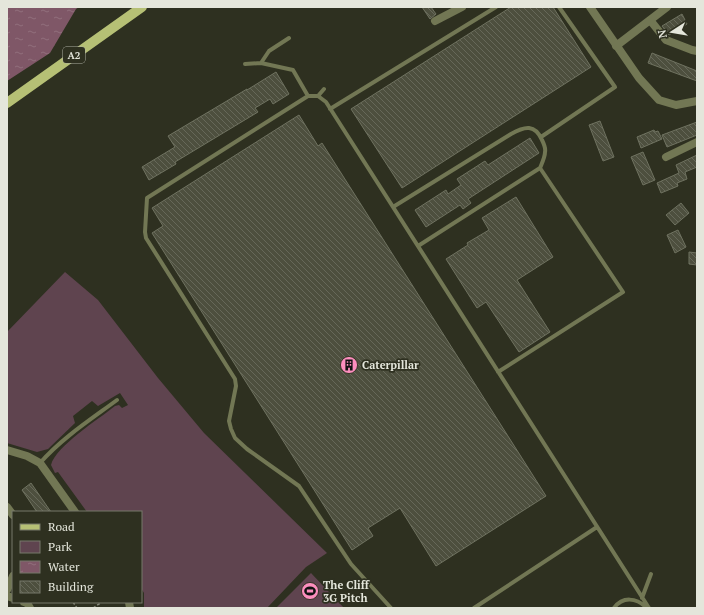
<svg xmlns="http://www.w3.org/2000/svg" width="704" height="615" font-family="'PT Serif',serif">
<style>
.green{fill:#5f444f}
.water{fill:url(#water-ripples)}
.building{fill:url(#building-back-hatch);stroke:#6f7260}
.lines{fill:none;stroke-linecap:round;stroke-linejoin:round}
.path{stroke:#86887a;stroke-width:1.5;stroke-dasharray:3 2;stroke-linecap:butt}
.service{stroke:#727754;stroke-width:4}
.minor{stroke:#727754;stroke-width:8}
.primary{stroke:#b6c075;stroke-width:10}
.labels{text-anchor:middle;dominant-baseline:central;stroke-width:3.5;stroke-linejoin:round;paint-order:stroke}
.shield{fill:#2e3020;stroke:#adafa3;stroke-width:1}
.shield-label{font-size:10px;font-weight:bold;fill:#e4e6db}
.poi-label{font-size:11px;font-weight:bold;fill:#e4e6db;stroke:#2e3020;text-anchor:start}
</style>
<defs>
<pattern id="water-ripples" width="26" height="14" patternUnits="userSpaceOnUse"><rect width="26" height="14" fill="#7f5767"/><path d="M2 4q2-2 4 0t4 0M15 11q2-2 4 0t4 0" fill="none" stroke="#916f7c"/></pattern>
<pattern id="building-back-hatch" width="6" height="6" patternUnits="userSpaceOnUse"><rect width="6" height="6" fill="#4d4f3e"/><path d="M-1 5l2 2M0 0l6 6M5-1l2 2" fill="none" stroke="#666859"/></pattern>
</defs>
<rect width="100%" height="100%" fill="#2e3020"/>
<path class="green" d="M65,272L98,300L158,378L204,433L327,553L306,567L267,608H144V593L141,588V512H87L58,472L55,473L51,465C56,446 99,419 115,406L119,405L122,408L128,405L120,393L98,406L92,401L73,416L75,423L48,449L37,452L7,443V332Z
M311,573L344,608H276Z"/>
<path class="water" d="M7,7H79L76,9L50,53L7,81Z"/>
<path class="building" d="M422,7H431L436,14L430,19Z
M511,7H553L591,67L402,188L351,109Z
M682,14L687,24L669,35L662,26Z
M652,53L697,71V81L648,63Z
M276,72L289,94L273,104L270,99L255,108L258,112L175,162L176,164L149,180L142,167L175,147L168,136L247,89V90Z
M299,115L318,146L322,143L546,496L436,566L400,508L368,528L373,536L352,550L152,233L163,226L152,208Z
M600,121L614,157L603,161L589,125Z
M697,122V135L667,147L662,135Z
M654,130L655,132L658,131L662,139L641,148L637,137Z
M530,138L539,153L468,199L471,203L463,209L460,205L426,227L415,210L446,190L448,194L461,185L457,179L485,161L488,165Z
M643,152L655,180L643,185L631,157Z
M697,155V167L685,172L687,179L677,183L678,186L661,193L657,183L679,173L676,165Z
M516,197L553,257L517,280L550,332L519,352L486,302L477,308L446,259L468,245L467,243L489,230L482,218Z
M681,203L689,213L675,225L666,215Z
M678,230L686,247L675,253L667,235Z
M689,252L697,253V265L689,264Z
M31,483L51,512H37L22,490Z"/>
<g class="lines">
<path class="path" d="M73,602L77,608
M93,608L102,602"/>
<path class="service" d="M261,63L269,51L289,38
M245,64L261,63L293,70L308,96
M318,96L324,89
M330,109L496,7
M541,137L615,87L559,7
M393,207L511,134C525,126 535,124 542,140C544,144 546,148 545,152C545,157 542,163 540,168
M418,246L540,168L623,292L498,372
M40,463C62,438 90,420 117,400
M642,598L651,574
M391,608L351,564L299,486L247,449L235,438L231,429L229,421L236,386L235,379L146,238L145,232L147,198L308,96H318L326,102L649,608
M474,608L597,527
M614,608C623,596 636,598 646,607"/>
<path class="minor" d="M590,7L639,78L659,100L676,105L697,101
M650,20L666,40L692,50L697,51
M435,21L462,7
M616,46L667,7
M666,157L697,142
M7,450L27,456L40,463L75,512
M7,507L13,515
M7,590L13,576
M7,596L13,598
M24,602L27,603L30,608
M129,602L130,608"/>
<path class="primary" d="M7,103L142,7"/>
</g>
<defs>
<g id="building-disc" transform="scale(0.9)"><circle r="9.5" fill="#fd8ebe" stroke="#2e3020"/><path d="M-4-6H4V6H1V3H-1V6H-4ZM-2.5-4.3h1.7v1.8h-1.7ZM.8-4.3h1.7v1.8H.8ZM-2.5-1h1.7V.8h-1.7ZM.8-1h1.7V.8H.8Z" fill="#111"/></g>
<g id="stadium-disc" transform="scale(0.9)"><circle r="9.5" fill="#fd8ebe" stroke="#2e3020"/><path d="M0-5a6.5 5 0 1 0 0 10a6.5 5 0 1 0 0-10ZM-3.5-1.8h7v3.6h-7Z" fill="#111"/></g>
</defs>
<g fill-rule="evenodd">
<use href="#building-disc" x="349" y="365"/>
<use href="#stadium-disc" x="310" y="591"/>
</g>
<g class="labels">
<rect class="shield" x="63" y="47" width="22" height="16" rx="3"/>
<g class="shield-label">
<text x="74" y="55">A2</text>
</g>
<g class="poi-label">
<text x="362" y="365">Caterpillar</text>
<text x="323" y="585">The Cliff<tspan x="323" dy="13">3G Pitch</tspan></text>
</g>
</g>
<rect width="704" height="615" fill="none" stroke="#e4e6db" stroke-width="16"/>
<rect x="12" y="511" width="130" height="92" fill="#2e3020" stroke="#77796b"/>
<rect x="20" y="524" width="20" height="6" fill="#b6c075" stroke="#77796b"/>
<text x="48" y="531" font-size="12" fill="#e4e6db">Road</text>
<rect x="20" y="541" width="20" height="12" fill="#5f444f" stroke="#77796b"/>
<text x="48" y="551" font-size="12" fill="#e4e6db">Park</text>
<rect x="20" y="561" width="20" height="12" fill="url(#water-ripples)" stroke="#77796b"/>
<text x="48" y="571" font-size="12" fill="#e4e6db">Water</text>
<rect x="20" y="581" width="20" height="12" fill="url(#building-back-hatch)" stroke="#77796b"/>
<text x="48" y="591" font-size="12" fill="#e4e6db">Building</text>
<g transform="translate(672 32) rotate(258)" stroke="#2e3020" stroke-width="3" paint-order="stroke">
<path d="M0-3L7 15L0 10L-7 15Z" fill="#e4e6db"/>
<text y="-6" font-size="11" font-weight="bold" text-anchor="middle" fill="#e4e6db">N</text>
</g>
</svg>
